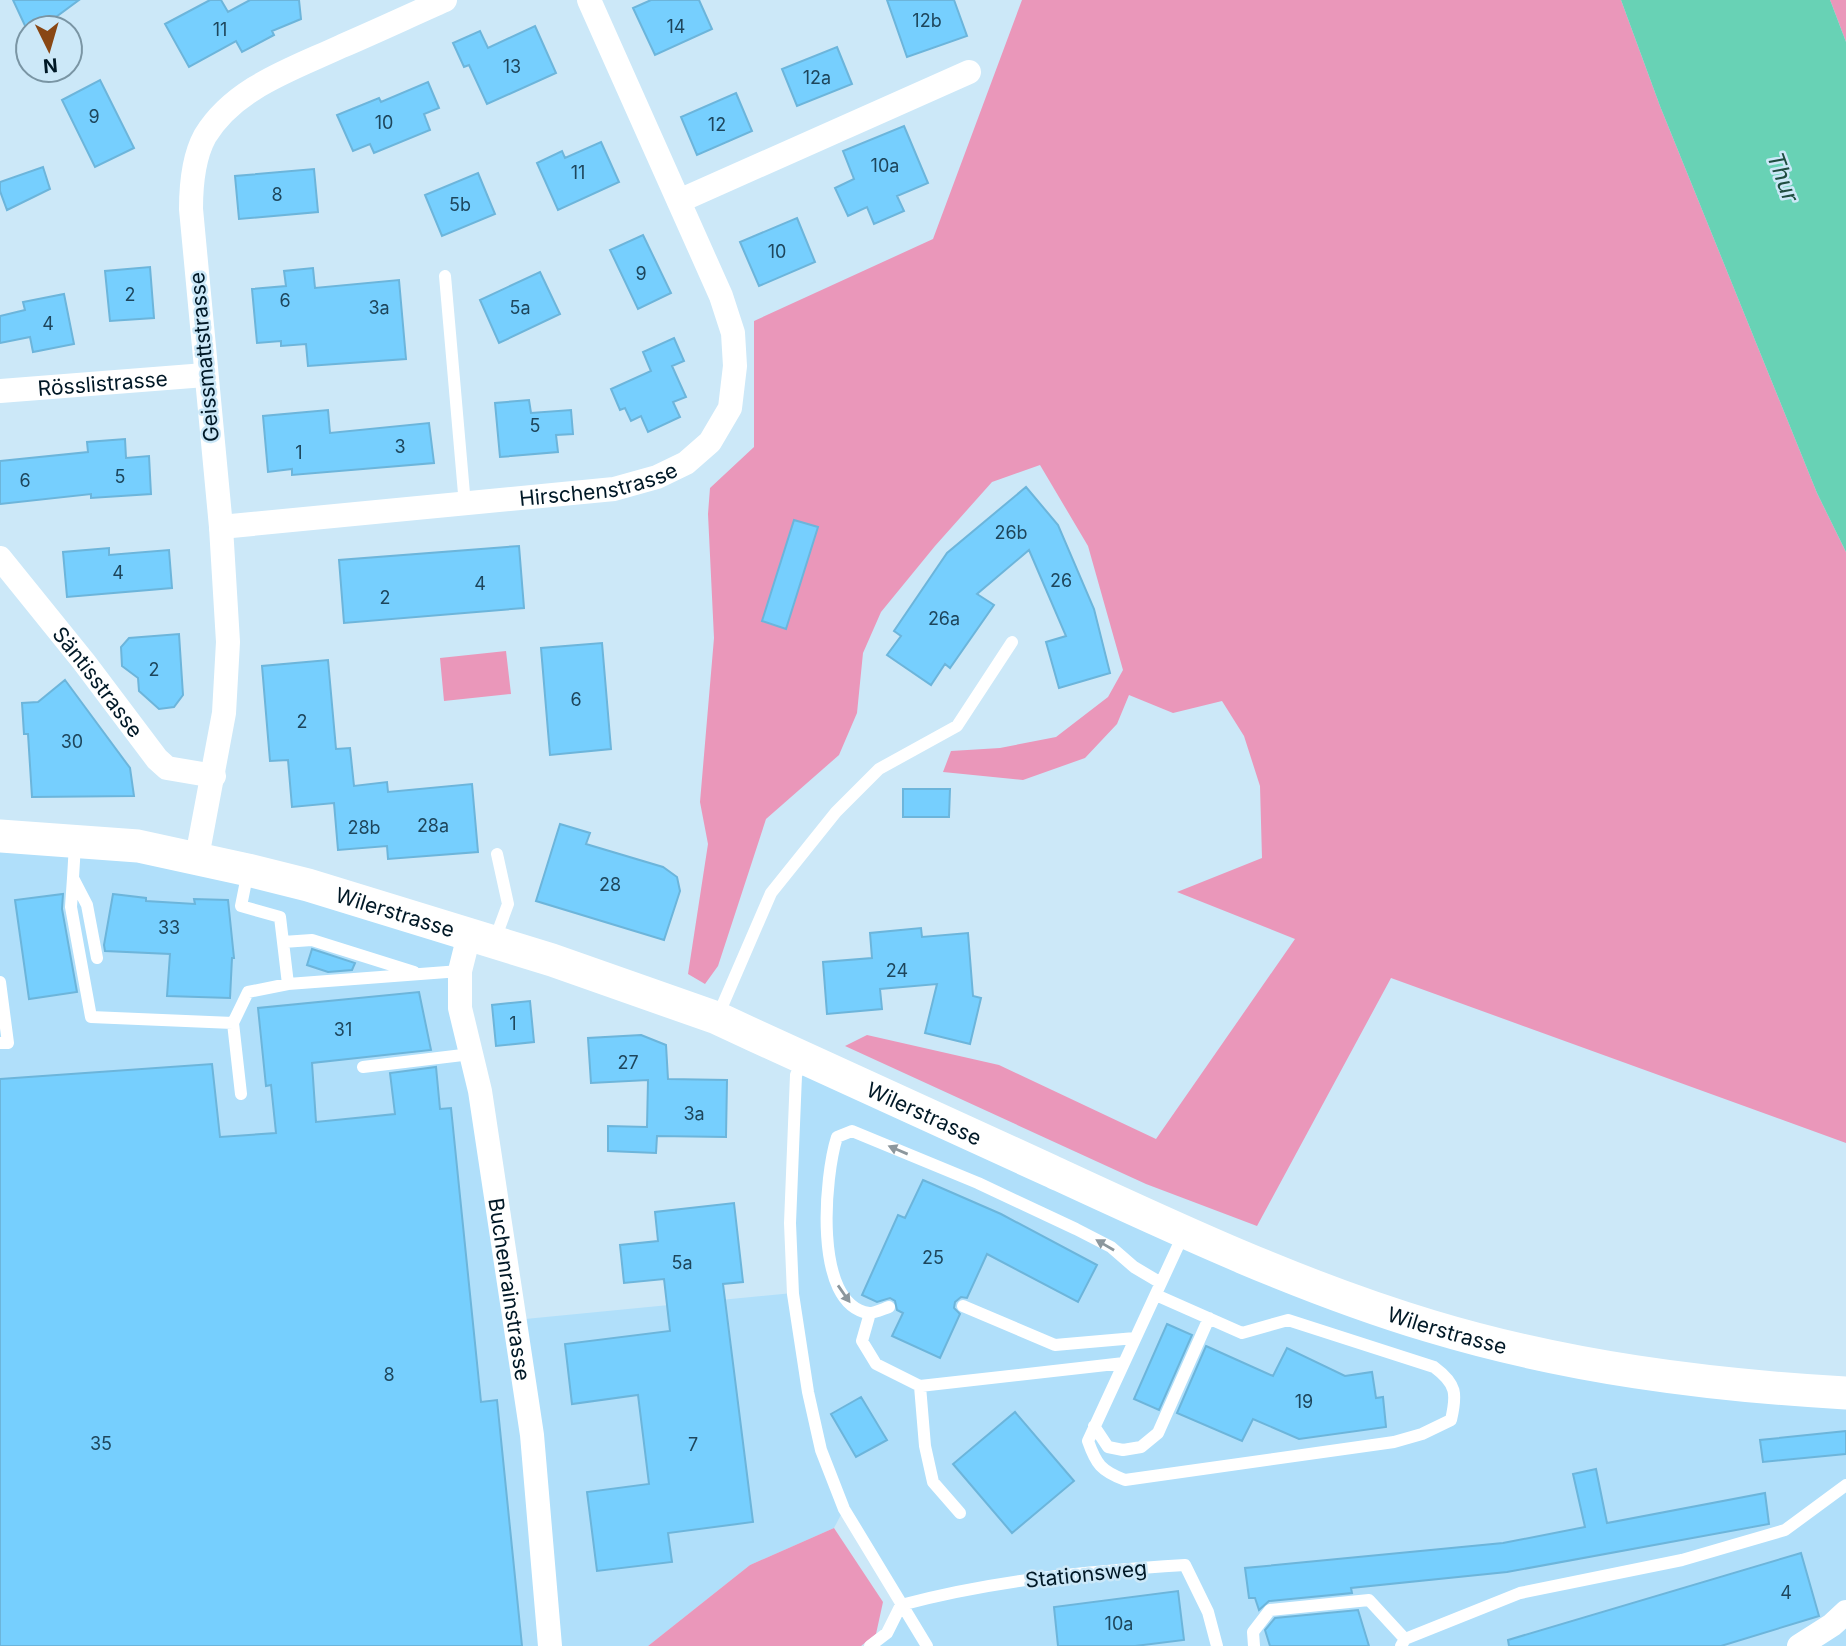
<svg xmlns="http://www.w3.org/2000/svg" width="1846" height="1646" font-family="Inter,sans-serif">
<style>
.built{fill:#b0dffa}
.green{fill:#ea97ba}
.water{fill:#68d2b5}
.building{fill:#76cffe;stroke:#6cb5db;stroke-width:2}
.lines{fill:none;stroke-linecap:round;stroke-linejoin:round}
.lane{stroke:#fff;stroke-width:12}
.street{stroke:#fff;stroke-width:24}
.secondary{stroke:#fff;stroke-width:33}
.oneway{fill:#8c979d}
.labels{text-anchor:middle;dominant-baseline:central;stroke-width:5;stroke-linejoin:round;paint-order:stroke}
.number-label{font-size:18px;fill:#1e465c}
.street-label{font-size:21px;fill:#001826;stroke:#cce8f8}
.water-label{font-size:23px;font-style:italic;fill:#1f4d40;stroke:#cce8f8}
</style>
<rect width="100%" height="100%" fill="#cce8f8"/>
<path class="built" d="M0,836L76,840L469,935L464,953L515,1320L793,1293L792,1139L805,1059L1430,1326L1846,1393V1646H870L901,1605L844,1509L834,1528L750,1565L648,1646H0Z"/>
<path class="green" d="M1022,0H1621L1660,106L1817,493L1846,552V1143L1391,978L1257,1226L1146,1184L845,1046L867,1035L999,1065L1156,1139L1295,939L1177,892L1262,858L1260,786L1244,736L1222,701L1173,713L1129,695L1117,724L1085,758L1023,780L943,772L951,751L1000,748L1056,737L1108,697L1123,670L1088,546L1040,465L992,482L935,546L881,612L863,653L857,713L839,755L766,819L718,966L705,984L688,974L708,844L700,802L714,638L708,514L710,488L754,447V321L933,239Z
M1830,0H1846V42L1832,5Z
M506,651L511,694L444,701L440,658Z
M834,1528L883,1602L876,1634L861,1646H648L750,1565Z"/>
<path class="water" d="M1621,0H1830L1832,5L1846,42V552L1817,493L1660,106Z"/>
<path class="building" d="M13,0H79L41,28H28V32Z
M210,0H221L228,12L250,0H299L301,19L272,31L274,35L242,52L236,41L189,67L165,24Z
M651,0H699L712,29L655,55L633,8Z
M887,0H954L967,36L907,57Z
M535,26L556,73L487,104L469,65L464,67L453,43L480,31L488,48Z
M837,47L852,84L797,106L782,69Z
M100,80L134,148L95,167L62,100Z
M428,82L439,108L424,114L430,130L374,153L370,144L353,151L337,115L379,98L381,102Z
M736,93L752,131L697,155L681,117Z
M904,126L928,183L897,196L904,211L874,224L867,207L848,216L835,188L854,179L843,151Z
M601,142L619,182L558,210L537,163L562,151L565,158Z
M43,167L50,189L7,210L0,191V182Z
M314,169L318,212L239,219L235,176Z
M478,173L495,214L442,236L425,195Z
M797,218L815,262L759,286L740,242Z
M643,235L671,293L638,309L610,250Z
M150,267L154,318L110,321L105,271Z
M313,268L315,288L399,280L406,359L308,366L306,344L281,346V341L257,343L252,289L286,286L284,271Z
M540,272L560,314L499,343L480,300Z
M64,294L74,344L33,352L30,337L0,343V316L25,310L23,302Z
M674,338L684,361L672,366L686,397L673,402L680,417L648,432L641,416L631,421L625,408L620,410L611,389L651,371L643,352Z
M529,400L531,413L571,410L573,434L556,435L558,452L500,457L495,403Z
M328,410L330,433L429,423L434,463L292,475V469L268,472L263,416Z
M125,439L126,458L149,456L151,494L91,498V494L0,504V461L88,452L87,442Z
M1026,487L1058,525L1094,609L1110,673L1059,688L1046,642L1066,636L1029,550L977,594L994,605L950,668L945,664L931,685L887,655L901,636L894,631L947,553Z
M794,520L818,527L786,629L762,621Z
M519,546L524,608L344,623L339,560Z
M109,548V555L169,550L172,588L67,597L63,552Z
M179,634L183,695L174,707L159,709L139,691L138,678L122,666L121,647L129,638Z
M602,643L611,749L550,755L541,648Z
M328,660L336,749L350,748L354,786L387,782L388,792L472,784L478,852L388,859L387,846L338,850L334,803L292,807L288,760L270,761L262,666Z
M65,680L130,768L134,796L32,797L28,734H24L22,703L38,702Z
M903,789H950L949,817H903Z
M560,824L590,833L586,844L663,867L677,877L680,891L664,940L536,901Z
M63,894L62,909L77,992L29,999L15,900Z
M113,894L146,898V901L195,904L194,899L228,900L234,958H232L230,998L167,996L170,954L105,951L104,945Z
M921,928L922,937L968,933L973,996L981,998L970,1044L925,1033L937,984L880,989L882,1009L827,1014L823,962L872,958L870,933Z
M312,949L355,963L352,970L328,972L307,965Z
M419,992L431,1050L312,1063L316,1122L395,1114L390,1073L436,1067L440,1109L451,1108L481,1402L497,1400L522,1646H0V1079L212,1064L220,1137L276,1133L271,1085L266,1086L258,1008Z
M530,1001L534,1042L496,1046L492,1005Z
M641,1035L666,1045L668,1079L727,1080L726,1137L657,1136L656,1153L608,1151V1126L647,1127L648,1080L591,1083L588,1038Z
M923,1180L1001,1214L1097,1265L1078,1302L987,1254L967,1298L961,1297L955,1302L954,1308L960,1314L940,1358L892,1336L903,1313L897,1310L895,1301L890,1298L877,1302L862,1295L898,1215L905,1218Z
M734,1203L743,1282L723,1284L753,1522L668,1533L672,1562L597,1571L587,1492L649,1484L638,1395L572,1404L565,1344L670,1331L664,1279L624,1283L620,1245L658,1241L655,1212Z
M1167,1324L1192,1335L1159,1410L1134,1399Z
M1206,1346L1273,1376L1287,1348L1345,1376L1372,1372L1376,1398L1383,1397L1386,1427L1299,1439L1253,1419L1242,1441L1177,1413Z
M861,1397L887,1440L856,1457L831,1414Z
M1015,1412L1074,1481L1012,1533L953,1464Z
M1846,1431V1454L1763,1462L1760,1440Z
M1596,1469L1607,1523L1765,1493L1769,1524L1507,1572L1351,1588L1352,1593L1269,1601L1259,1610L1255,1598H1249L1245,1568L1503,1543L1585,1527L1573,1474Z
M1801,1553L1819,1616L1721,1646H1509L1508,1640Z
M1178,1591L1184,1640L1135,1646H1058L1054,1607Z
M1358,1610L1369,1646H1270L1265,1630L1275,1618Z"/>
<g class="lines">
<path class="lane" d="M445,276L465,505
M75,844L73,878L87,905L97,958
M73,878L71,907L91,1017L233,1023L248,992L288,984L280,917L241,906L248,871
M283,942L312,940L414,972
M494,942L508,904L497,854
M0,982L8,1043H0
M288,984L460,971
M717,1018L771,893L836,812L879,769L957,726L1012,642
M233,1023L241,1094
M804,1059L796,1075L790,1223L793,1294L808,1392L821,1450L844,1509L927,1646
M363,1067L471,1054
M1156,1295L1242,1333L1288,1320L1434,1367C1457,1384 1457,1394 1451,1420L1422,1434L1394,1442L1125,1480C1101,1471 1096,1464 1088,1441L1184,1233
M963,1306L1055,1345L1135,1338
M889,1307C883,1309 875,1313 869,1313C812,1305 825,1174 837,1137L852,1131L978,1183L1076,1229L1111,1247L1134,1267L1161,1283
M870,1313L862,1341L876,1364L920,1386L1124,1363
M920,1386L925,1446L933,1482L960,1513
M1094,1426L1108,1447L1123,1450L1141,1447L1158,1433L1209,1318
M901,1605C994,1580 1090,1571 1185,1565L1208,1612L1217,1646
M870,1646L887,1633L901,1605
M1254,1646L1253,1632L1270,1610L1369,1600L1405,1639
M1401,1646L1405,1639L1520,1593L1682,1560L1785,1530L1846,1485"/>
<g class="street">
<path d="M679,201L969,72"/>
<path id="s1" d="M0,391L205,375"/>
<path id="s2" d="M221,527L614,489L657,477L686,463L710,442L730,408L735,366L733,333L721,296L589,0"/>
<path id="s3" d="M0,558L84,662L157,759L167,768L214,776"/>
<path d="M197,857L224,713L228,642L221,527L191,209C191,185 193,158 205,136C235,87 293,69 342,46C377,31 411,15 445,0"/>
<path id="s4" d="M469,935L460,971V1008L480,1091L532,1435L550,1646"/>
<path d="M1799,1646L1832,1625L1846,1612"/>
</g>
<path class="secondary" id="s5" d="M0,836L138,846L248,870L308,885L552,960L717,1018C828,1070 940,1120 1051,1171C1174,1228 1300,1287 1430,1326C1566,1367 1705,1385 1846,1393"/>
</g>
<defs><path id="oneway-solid" d="M-6-.8H1V-3.2L6.5 0L1 3.2V.8H-6Z" transform="scale(1.75)"/></defs>
<g class="oneway">
<use href="#oneway-solid" transform="translate(898 1150) rotate(-157)"/>
<use href="#oneway-solid" transform="translate(1105 1245) rotate(-150)"/>
<use href="#oneway-solid" transform="translate(844 1294) rotate(55)"/>
</g>
<g class="labels">
<g class="number-label">
<text x="927" y="20">12b</text>
<text x="676" y="26">14</text>
<text x="220" y="29">11</text>
<text x="512" y="66">13</text>
<text x="817" y="77">12a</text>
<text x="94" y="116">9</text>
<text x="384" y="122">10</text>
<text x="717" y="124">12</text>
<text x="885" y="165">10a</text>
<text x="578" y="172">11</text>
<text x="277" y="194">8</text>
<text x="460" y="204">5b</text>
<text x="777" y="251">10</text>
<text x="641" y="273">9</text>
<text x="130" y="294">2</text>
<text x="285" y="300">6</text>
<text x="379" y="307">3a</text>
<text x="520" y="307">5a</text>
<text x="48" y="323">4</text>
<text x="535" y="425">5</text>
<text x="400" y="446">3</text>
<text x="299" y="452">1</text>
<text x="120" y="476">5</text>
<text x="25" y="480">6</text>
<text x="1011" y="532">26b</text>
<text x="118" y="572">4</text>
<text x="1061" y="580">26</text>
<text x="480" y="583">4</text>
<text x="385" y="597">2</text>
<text x="944" y="618">26a</text>
<text x="154" y="669">2</text>
<text x="576" y="699">6</text>
<text x="302" y="721">2</text>
<text x="72" y="741">30</text>
<text x="433" y="825">28a</text>
<text x="364" y="827">28b</text>
<text x="610" y="884">28</text>
<text x="169" y="927">33</text>
<text x="897" y="970">24</text>
<text x="513" y="1023">1</text>
<text x="343" y="1029">31</text>
<text x="628" y="1062">27</text>
<text x="694" y="1113">3a</text>
<text x="933" y="1257">25</text>
<text x="682" y="1262">5a</text>
<text x="389" y="1374">8</text>
<text x="1304" y="1401">19</text>
<text x="101" y="1443">35</text>
<text x="693" y="1444">7</text>
<text x="1786" y="1592">4</text>
<text x="1119" y="1623">10a</text>
</g>
<g class="street-label">
<text transform="translate(204 357) rotate(-95)">Geissmattstrasse</text>
<text stroke="none"><textPath href="#s1" startOffset="103">Rösslistrasse</textPath></text>
<text stroke="none"><textPath href="#s2" startOffset="380">Hirschenstrasse</textPath></text>
<text stroke="none"><textPath href="#s3" startOffset="158">Säntisstrasse</textPath></text>
<text stroke="none"><textPath href="#s5" startOffset="404">Wilerstrasse</textPath></text>
<text stroke="none"><textPath href="#s5" startOffset="971">Wilerstrasse</textPath></text>
<text stroke="none"><textPath href="#s4" startOffset="360">Buchenrainstrasse</textPath></text>
<text stroke="none"><textPath href="#s5" startOffset="1538">Wilerstrasse</textPath></text>
<text transform="translate(1086 1574) rotate(-6)">Stationsweg</text>
</g>
<g class="water-label">
<text transform="translate(1783 177) rotate(70)">Thur</text>
</g>
</g>
<g transform="translate(49 49) rotate(175)"><circle r="33" fill="#cce8f8" stroke="#7a95a4" stroke-width="2"/>
<path d="M0-5L12 26L0 18L-12 26Z" fill="#894714"/>
<text y="-10" font-size="19" font-weight="bold" text-anchor="middle" fill="#001826">N</text>
</g>
</svg>
